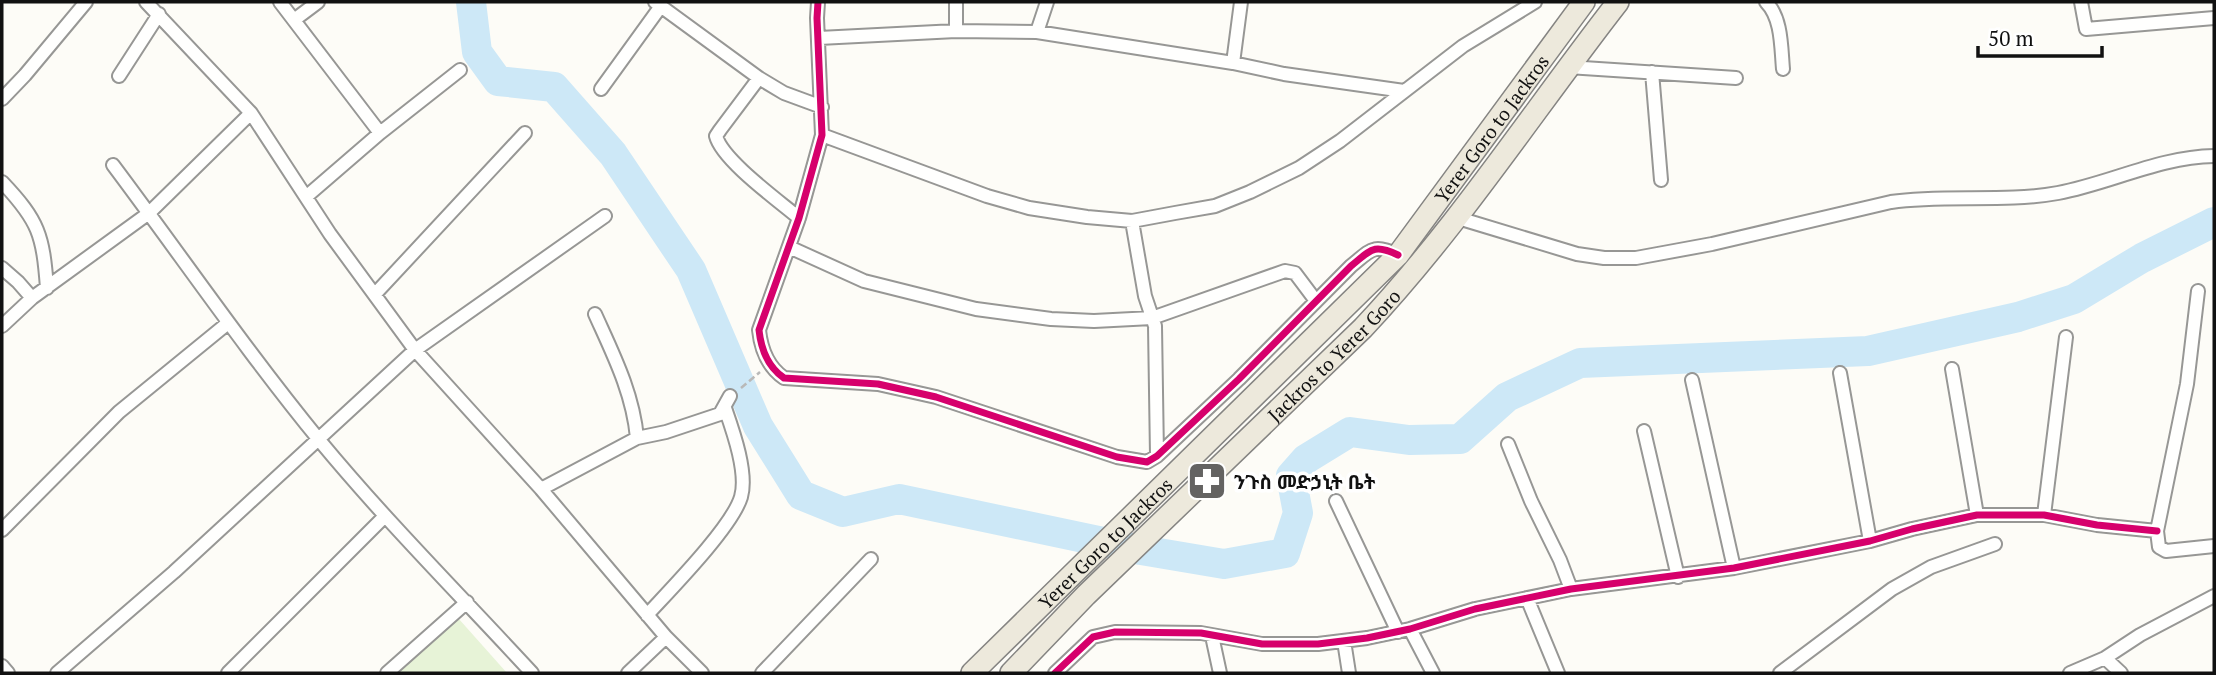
<svg xmlns="http://www.w3.org/2000/svg" width="2216" height="675" font-family="'PT Serif','Noto Sans Ethiopic',serif">
<style>
.green{fill:#e7f3d7}
.lines{fill:none;stroke-linecap:round;stroke-linejoin:round}
.river{stroke:#cde8f7;stroke-width:30}
.street-casing{stroke:#979795;stroke-width:16}
.primary-casing{stroke:#858482;stroke-width:24}
.path{stroke:#b9b9b8;stroke-width:2.5;stroke-dasharray:7 3.5;stroke-linecap:butt}
.street{stroke:#fffffe;stroke-width:12}
.primary{stroke:#ede9dc;stroke-width:21}
.cycleway-casing{stroke:#fff;stroke-width:11}
.cycleway{stroke:#d6006c;stroke-width:7}
.labels{text-anchor:middle;dominant-baseline:central;stroke-width:7;stroke-linejoin:round;paint-order:stroke}
.street-label{font-size:19px;fill:#111;stroke:#fff}
.poi-label{font-size:19px;font-weight:bold;fill:#111;stroke:#fff;text-anchor:start}
</style>
<rect width="100%" height="100%" fill="#fdfcf7"/>
<path class="green" d="M458,618L507,673H395Z"/>
<g class="lines">
<path class="river" d="M471,2L477,52L498,81L554,87L613,154L691,270L758,426L801,495L843,512L899,499L1141,550L1224,564L1285,553L1298,513L1291,476L1306,459L1350,432L1409,440L1460,439L1507,397L1580,363L1868,351L2018,317L2074,299L2142,258L2214,222"/>
<g class="street-casing">
<path id="street" d="M146,2L251,113L330,234L415,350L541,489L666,637L702,673
M280,2L380,133
M655,2L759,78L784,93L822,107
M818,2L817,18L822,135L799,218L759,330C761,349 768,367 784,378L878,384L936,397L1117,457L1147,462L1157,456L1239,379L1351,266C1371,250 1373,243 1398,255
M956,2V31
M1766,2C1782,18 1781,47 1783,69
M2081,2L2086,29L2214,18
M294,20L318,2
M1037,32L1047,2
M819,38L956,31L1037,32L1233,63L1284,74L1404,91
M1233,63L1241,2
M1568,67L1736,78
M1652,72L1661,180
M119,76L159,14
M759,78L720,130L716,136C722,160 779,201 799,218
M601,89L661,6
M2,99L25,75L86,2
M822,135L987,196L1029,208L1087,217L1132,221L1175,213L1215,206L1250,192L1299,168L1340,141L1463,46L1535,2
M113,165C182,257 247,352 320,441C387,522 461,596 532,673
M2,182C39,221 43,235 47,288
M307,196L380,133L460,70
M1458,218L1577,254L1604,258H1636L1712,244L1891,202C1946,194 2003,203 2058,193C2111,183 2159,157 2214,156
M1132,221L1145,296L1155,326L1157,456
M789,247L864,281L976,309L1051,319L1094,321L1152,318L1285,271L1295,273L1316,301
M2,268L18,282L32,298
M2198,291L2187,384L2157,531L2159,547L2166,551L2214,546
M376,293L525,133
M595,314C613,354 633,393 637,438
M2,326L32,298L149,213L251,113
M1952,369L1977,515
M1840,373L1870,541
M1692,380L1734,568
M1644,431L1678,577
M1508,444L1531,501L1560,560L1571,589
M541,489L637,438L666,432L720,414L730,396
M1336,501L1398,632
M2044,515L2066,337
M2,530L119,412L228,323
M1527,598L1558,673
M647,615C670,590 732,527 741,497C748,473 733,431 725,408
M1410,629L1433,673
M1212,636L1220,673
M1344,641L1349,673
M2105,658L2121,673
M2,666L8,673
M57,673L174,572L415,350L605,216
M228,673L384,517
M387,673L467,602
M628,673L666,637
M762,673L871,559
M1055,673L1093,637L1115,632L1201,633L1262,644H1318L1367,638L1410,629L1475,609L1571,589L1734,568L1870,541L1912,529L1977,515H2044L2097,525L2157,531
M1780,673L1892,589L1931,567L1995,544
M2070,673L2105,658L2140,635L2214,596"/>
</g>
<g class="primary-casing">
<g id="primary">
<path id="s1" d="M972,673L1398,255L1584,2"/>
<path id="s2" d="M1011,673L1086,595L1363,328C1458,227 1533,111 1618,2"/>
</g>
</g>
<path class="path" d="M741,388L760,372"/>
<use href="#street" class="street"/>
<use href="#primary" class="primary"/>
<g class="cycleway-casing">
<path id="cycleway" d="M818,2L817,18L822,135L799,218L759,330C761,349 768,367 784,378L878,384L936,397L1117,457L1147,462L1157,456L1239,379L1351,266C1371,250 1373,243 1398,255
M1055,673L1093,637L1115,632L1201,633L1262,644H1318L1367,638L1410,629L1475,609L1571,589L1734,568L1870,541L1912,529L1977,515H2044L2097,525L2157,531"/>
</g>
<use href="#cycleway" class="cycleway"/>
</g>
<defs>
<g id="pharmacy-square" transform="scale(2.0125)"><rect x="-9" y="-9" width="18" height="18" rx="4" fill="#646362" stroke="#fff"/><path d="M-2-6h4v4h4v4h-4v4h-4v-4h-4v-4h4Z" fill="#fff"/></g>
</defs>
<g fill-rule="evenodd">
<use href="#pharmacy-square" x="1207" y="481"/>
</g>
<g class="labels">
<g class="street-label">
<text stroke="none"><textPath href="#s1" startOffset="754">Yerer Goro to Jackros</textPath></text>
<text stroke="none"><textPath href="#s2" startOffset="453">Jackros to Yerer Goro</textPath></text>
<text stroke="none"><textPath href="#s1" startOffset="186">Yerer Goro to Jackros</textPath></text>
</g>
<g class="poi-label">
<text x="1234" y="481">ንጉስ መድኃኒት ቤት</text>
</g>
</g>
<rect width="2216" height="675" fill="none" stroke="#111111" stroke-width="7"/>
<path d="M1978 46v10h124v-10" fill="none" stroke="#111111" stroke-width="3.5"/>
<text x="1988" y="46" font-size="21" fill="#111111" stroke="#ffffff" stroke-width="5" paint-order="stroke">50 m</text>
</svg>
